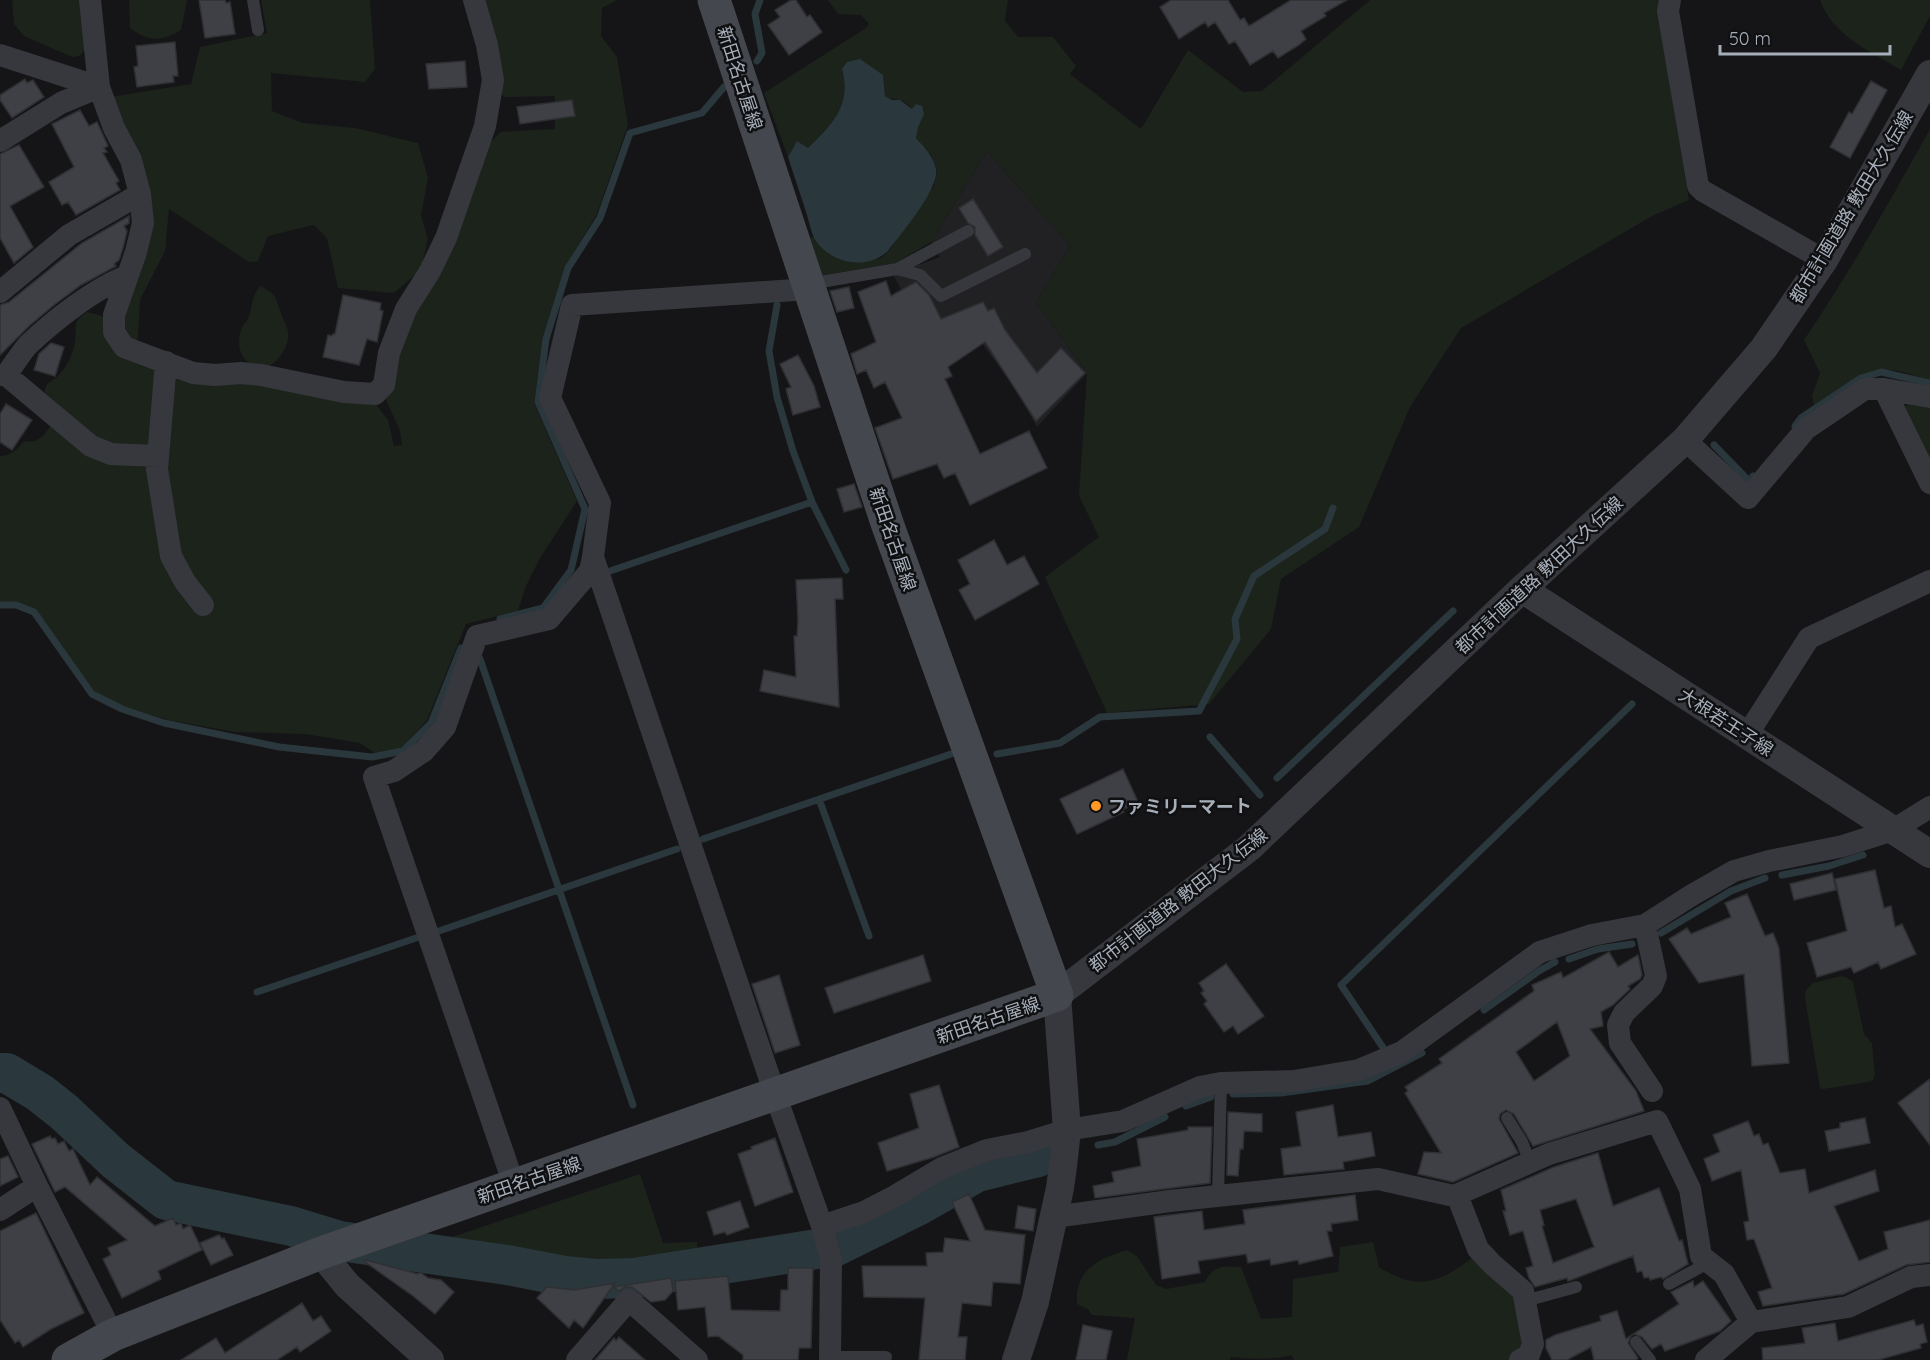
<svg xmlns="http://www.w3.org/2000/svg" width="1930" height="1360" font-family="Quicksand,'Noto Sans JP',sans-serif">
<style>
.built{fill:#212124}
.green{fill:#1b231b}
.water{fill:#2a373c}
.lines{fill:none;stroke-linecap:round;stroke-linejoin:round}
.stream{stroke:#2a373c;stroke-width:7}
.river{stroke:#2a373c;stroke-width:40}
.building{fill:#3f4045;stroke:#2f3033;stroke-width:1.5;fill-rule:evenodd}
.service{stroke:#36383d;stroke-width:12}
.minor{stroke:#36383d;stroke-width:22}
.tertiary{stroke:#36383d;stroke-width:28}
.secondary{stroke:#44474d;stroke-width:33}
.poi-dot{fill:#ff9925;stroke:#101012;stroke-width:2}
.labels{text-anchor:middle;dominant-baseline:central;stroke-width:5;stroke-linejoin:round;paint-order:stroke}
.street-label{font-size:18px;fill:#a6aeb9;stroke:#101012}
.poi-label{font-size:18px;font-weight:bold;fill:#a6aeb9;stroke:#101012;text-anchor:start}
</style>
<rect width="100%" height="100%" fill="#151517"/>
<path class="built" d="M987,151L1070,246L1036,302L1087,373L1037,427L1013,385L974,333L934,354L893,274L940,257L931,242Z"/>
<path class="green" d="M12,0H80L86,48L80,56L72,57L24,36L14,24Z
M129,0H187L181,30C162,42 148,42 130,28Z
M261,0H370L375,69L365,82L271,73L272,111L303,123L355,128L418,143L428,178L421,215L428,239L422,265L416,274L394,293L338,288L327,238L314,225L268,236L258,261L249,262L169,209L165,251L140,300L138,339L128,344L119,319L149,226L110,97L191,84L200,47L267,33Z
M481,0H617L602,8L601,36L617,57L628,125L597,214L565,267L543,338L534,403L577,501L540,558L525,588L518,611L466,624L427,720L401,749L375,753L360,743L305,734L235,732L168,720L122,706L94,691L37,611L17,603L0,602V456C11,456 18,449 24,441C39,444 43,436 51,425L153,460L184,570L162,468L171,371L372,399L388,420L394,446L402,445L400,431L386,400L390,386L393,358L485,147L501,132L555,129V96L504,97L500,92Z
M828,0H1008L1005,21L1018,37H1053L1076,66L1070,74L1141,129L1188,50L1243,92L1262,91L1370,0H1660L1673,105L1689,200L1652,216L1461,328L1410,407L1359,527L1281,579L1271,629L1209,704L1107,713L1045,577L1099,537L1079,496L1087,373L1036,302L1070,246L987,151L931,242L895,263L820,276L809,238L814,237L826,251L880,259L888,252L934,186L937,171L931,154L916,138C919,124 916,105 899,100C894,99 890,99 885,96L883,75L842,69C852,105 832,125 808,148L797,141L788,157L764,93L866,28L869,24L861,15L838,14Z
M1820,0H1930V16L1901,70C1871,52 1832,35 1820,0Z
M1930,129V380C1919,377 1909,373 1898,371C1865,365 1839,389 1814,407L1812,396L1820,373L1804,340C1850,272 1890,201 1930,129Z
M260,286C280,296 275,299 283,318C284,322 287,326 288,331C291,344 276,370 260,367C240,364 235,344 242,328C245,320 244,327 247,320C254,308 249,300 260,286Z
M87,312L102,316L160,367L154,451L109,448L44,392L47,384C62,376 73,358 75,341C77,325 72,321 87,312Z
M1910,403L1930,406V465L1902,407Z
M1841,976L1846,977L1853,982L1864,1034L1872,1043L1875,1075L1873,1080L1868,1082L1823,1089L1820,1088L1805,998L1806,990L1813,983Z
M640,1174L663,1243L697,1242V1257L605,1269L575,1267L449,1247L440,1241Z
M1373,1242L1379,1267C1420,1293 1440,1282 1476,1255L1517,1292L1529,1336L1512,1360H1294L1292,1355C1272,1360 1252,1359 1231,1357L1230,1360H1127L1135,1318L1092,1315L1088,1309L1077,1304C1075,1269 1098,1259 1127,1250L1137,1256L1156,1285L1166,1289L1205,1282C1213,1265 1224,1266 1241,1267L1261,1319L1292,1317L1293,1279L1338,1272L1340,1247Z"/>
<path class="water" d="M860,59L883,75L885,96L892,100H900L912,109L916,104L922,106L924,114L918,127L916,138C925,148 933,155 936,169C940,188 900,235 887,252C865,271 829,263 814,238C811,231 809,222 807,215C801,196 794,176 788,157L797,141L808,148C832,125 852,105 842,69L847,62Z"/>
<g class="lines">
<path class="stream" d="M757,61L762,53L755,14L760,0
M777,305L769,351L777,397L793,451L812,502L846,570
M1795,426L1801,418L1861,378L1881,372L1930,383
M1714,445L1749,481L1753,476
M610,571L812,502
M0,605H16L34,612L92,694L122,709L164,723L279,747L372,757L403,751L431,723L461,648
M500,619L543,608L571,570L585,509L538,402L546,339L568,268L600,218L630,133L702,113L724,87
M480,659L633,1105
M1210,737L1260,795
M997,754L1060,743L1100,717L1199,711L1237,639L1235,619L1254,576L1325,529L1333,508
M1277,778L1453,611
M819,799L869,936
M703,839L951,754
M1782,875L1829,866L1863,855
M439,931L677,849
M1661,933L1731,891L1765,878
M1569,959L1598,949L1632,944
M257,992L416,938
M1484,1010L1539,971L1555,962
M1384,1049L1341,985L1632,704
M1233,1094L1281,1093L1368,1081L1422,1053
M1186,1106L1211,1097
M1098,1145L1115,1142L1165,1117"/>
<path class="river" d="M0,1073H7L40,1093L64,1112L115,1160L166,1200L291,1226L340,1241L507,1265L564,1276L596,1279L634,1278L836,1246L921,1204L977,1172L1038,1157"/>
</g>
<path class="building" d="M199,0H225L226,3L230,2L235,34L205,38Z
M791,0H796L807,17L810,15L822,32L789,55L768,25L780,17L775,10Z
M1171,0H1228L1240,20L1244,18L1249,26L1291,0H1347L1324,13L1326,16L1301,31L1306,39L1299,45L1278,58L1273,51L1250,65L1235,41L1229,44L1215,22L1208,27L1205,22L1179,39L1160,7Z
M175,42L178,76H173L174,82L137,87L134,67L138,66L136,46Z
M465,61L467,87L429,89L426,64Z
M25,79L27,83L33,80L44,97L12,118L0,100V95Z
M1871,81L1887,90L1850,158L1830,147L1849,112L1852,114Z
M572,100L575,116L520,124L517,107Z
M80,110L89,126L97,122L108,146L104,148L107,152L103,153L119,181L116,183L120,190L76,215L68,202L62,205L49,182L74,167L52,124Z
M19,145L44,187L10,206L33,247L14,263L0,238V154Z
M973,199L1003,247L988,256L975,235V227L968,223L959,208Z
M129,216V223L124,226L127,231L123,248L119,260L114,264L116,266L81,285L54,305L29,326L0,355V305L9,302L82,243Z
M886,281L891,296L916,282L929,295L941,319L983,302L988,311L994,308L1005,330L1037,373L1061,348L1085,373L1036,421L985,342L948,367L952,376L945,379L980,454L1029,431L1047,468L970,505L955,473L944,478L937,464L893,479L875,428L902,418L885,382L874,388L866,370L857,374L851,354L876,342L858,292Z
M849,287L854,308L837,312L830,291Z
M343,295L381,303L380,310L383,311L377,342L367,339L359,365L323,357L328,335L332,336L333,334H335Z
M51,343L64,347L55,376L34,370L39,354Z
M798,355L814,386L820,407L793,415L786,389L791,387L780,364Z
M6,404L32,420L12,450L0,442V414Z
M854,484L862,507L844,512L837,489Z
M994,540L1007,565L1024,556L1039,584L975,620L959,590L970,584L958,560Z
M842,578L843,599H835L839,707L760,691L764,670L796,677L794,636H797L798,620L796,580Z
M1123,769L1138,802L1122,810L1124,812L1077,834L1060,799Z
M1875,870L1884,908L1891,906L1895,927L1902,924L1916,954L1881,969L1878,962L1854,973L1851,967L1817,977L1807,943L1847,931L1835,879Z
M1832,873L1836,890L1794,900L1790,884Z
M1747,894L1765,936L1773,933L1779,948L1789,1063L1752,1066L1744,974L1699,983L1669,939L1687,928L1691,934L1731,917L1725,903Z
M1609,952L1618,967L1638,955L1642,975L1640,979L1628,986L1630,989L1613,1005L1601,1012L1603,1026L1590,1029L1636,1091L1644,1111L1533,1146L1514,1114L1506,1110L1500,1114L1499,1119L1518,1153L1453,1182L1418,1174L1424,1152L1441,1153L1405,1093L1408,1091L1405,1087L1442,1063L1439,1059L1534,991L1532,985L1561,972L1563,978ZM1557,1022L1570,1056L1534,1081L1516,1052Z
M923,955L931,981L834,1013L825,988Z
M1226,964L1264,1016L1238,1034L1233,1026L1224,1032L1204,1004L1207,1001L1201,993L1204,991L1199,983Z
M779,975L800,1045L775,1053L752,984Z
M1930,1079V1145L1898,1103Z
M939,1085L959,1147L934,1157L887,1171L878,1143L919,1128L910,1094Z
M1333,1105L1338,1137L1371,1132L1375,1156L1343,1162L1344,1169L1284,1175L1281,1149L1301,1146L1296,1112Z
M1228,1112L1262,1114V1132L1244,1131L1243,1149H1240L1238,1176L1227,1175Z
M1865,1118L1870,1143L1829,1151L1825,1131L1840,1128V1123Z
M1748,1121L1754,1136L1759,1134L1763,1145L1768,1143L1780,1173L1805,1169L1809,1193L1875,1170L1879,1191L1834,1206L1859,1261L1888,1249L1884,1232L1930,1220V1262L1906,1265L1844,1294L1763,1306L1758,1292L1772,1288L1754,1239L1747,1240L1744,1222L1749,1221L1741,1170L1712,1181L1704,1159L1720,1152L1713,1135Z
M1188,1127H1212L1210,1183L1095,1198L1093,1186L1114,1182L1112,1172L1141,1166L1137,1139L1188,1130Z
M50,1136L52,1139L55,1138L58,1144L64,1141L69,1151L73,1149L90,1185L97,1177L155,1226L173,1218L176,1225L181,1223L183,1229L190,1225L202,1250L158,1271L161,1279L122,1298L103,1259L111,1255L108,1248L127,1240L65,1187L55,1192L32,1144Z
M775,1138L793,1192L755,1206L738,1154L752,1149L751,1147Z
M1598,1153L1613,1206L1659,1188L1679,1241L1682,1240L1688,1264L1663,1279L1661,1277L1650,1280L1649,1277L1644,1278L1642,1271L1637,1272L1633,1256L1571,1280L1568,1281L1567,1278L1535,1287L1529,1278L1526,1268L1533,1266L1523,1231L1510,1235L1503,1211H1506L1501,1190L1554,1167ZM1576,1199L1594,1247L1553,1263L1542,1226L1544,1225L1540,1210Z
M8,1156L18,1177L0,1186V1159Z
M969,1194L985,1230L1025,1235L1020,1284L993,1282L991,1306L962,1303L958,1337H967L965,1360H919L925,1298L864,1297L862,1266H927L926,1253L943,1252L945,1238L970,1241L952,1202Z
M1355,1195L1358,1220L1331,1224L1332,1231H1327L1333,1256L1299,1264L1298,1260L1271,1265L1270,1259L1248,1263L1246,1254L1198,1261L1200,1273L1162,1279L1154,1217L1202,1211L1204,1230L1245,1224L1243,1210Z
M740,1201L749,1227L727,1235L725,1232L714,1235L707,1212Z
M1018,1206L1036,1209L1033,1231L1015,1228Z
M36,1213L84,1313L51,1329L23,1347L19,1340L15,1343L0,1320V1231Z
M219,1235L222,1239L224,1238L233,1255L211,1265L200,1243Z
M366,1260L418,1274L420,1272L428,1278L441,1280L454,1292L435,1314L413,1296L365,1262Z
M788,1268H813L811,1348H799L798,1360H743V1355L718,1336L708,1337L705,1307L678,1310L675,1281L728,1276L731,1310L780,1311L781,1290H788Z
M671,1278L673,1291L665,1300L651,1302L632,1287H625L619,1291L614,1287Z
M1693,1281L1694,1287L1703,1281L1731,1321L1720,1331L1665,1351L1661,1344L1652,1349L1642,1337L1634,1334L1631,1336L1628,1343L1638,1358L1636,1360H1594L1591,1347L1567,1360H1552L1546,1348V1340L1555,1335L1601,1321L1600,1316L1617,1311L1626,1339L1679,1304L1671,1292Z
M615,1283L583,1328L574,1320L569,1328L537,1298L547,1287L574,1290Z
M302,1303L313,1321L321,1316L331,1331L300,1352L297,1347L277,1360H181L216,1338L225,1353Z
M1914,1320L1916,1326L1923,1324L1927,1342L1920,1344L1921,1348L1878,1360H1763L1762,1348L1805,1343L1802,1328L1835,1323L1838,1341Z
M1083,1325L1112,1331L1106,1360H1076Z
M619,1337L645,1360H595L614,1338L616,1341Z"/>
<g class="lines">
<path class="service" d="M253,0L258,30
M897,269L920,275L941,296L1025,254
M809,284L897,269L968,231
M1507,1118L1522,1142L1530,1162
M1218,1195L1221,1083
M1669,1284L1710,1262
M1525,1301L1576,1287
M1636,1342L1650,1360
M830,1357H886"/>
<path class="minor" d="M90,0L99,87L114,128L131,160L140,194L143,223L136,252L114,315V332L124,347L193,373L215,375L241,373L261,375L344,392L375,394L384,385L389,353L406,309L430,271L446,238L485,126L493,80L487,45L474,0
M1670,0L1668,11L1698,186L1703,191L1824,260
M0,55L99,87
M0,141L61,103L99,87
M0,292L69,235L140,194
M166,362L157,469L171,556L185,582L203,605
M0,375H6L91,446L111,454L158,456
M6,375C13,366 20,354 28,345C53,321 95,288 127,276
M1884,389L1930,483
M1685,440L1748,498L1806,429L1865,389H1884L1930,397
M593,557L775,1094L822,1226L831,1260L830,1360
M1747,735L1809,638L1930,581
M1645,925L1656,976L1652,986L1624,1013L1618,1025L1620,1043L1652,1091
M0,1108L37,1186
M514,1185L374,777L394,771L424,751L445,727L477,636L549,619L590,571L593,557L600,503L550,398L572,305L809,289
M1457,1195L1478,1249L1492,1264L1523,1291L1533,1344L1529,1355L1520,1360
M0,1210L37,1186L113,1335
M1054,1217L1170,1201L1378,1179L1454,1196L1549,1154L1657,1121L1690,1189L1701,1256L1724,1274L1751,1322
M822,1226L864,1212L895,1196L942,1168L987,1150L1028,1142L1067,1130L1123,1121L1200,1087L1221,1083L1294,1081L1359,1070L1402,1052L1540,952L1592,935L1645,925L1692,895L1734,871L1769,861L1843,846L1893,830L1930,807
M577,1360L629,1300L697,1360
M1706,1360L1751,1322L1848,1307L1911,1277L1930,1275"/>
<path class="tertiary" d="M1522,589L1930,854
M321,1253L347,1285L430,1360
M1016,1360L1035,1302L1060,1188L1063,1166L1067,1130L1057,995L1249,848L1522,589L1685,440L1764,348L1824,260L1930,74"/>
<path class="secondary" d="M68,1360L113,1335L321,1253L1057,995L887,523L714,0"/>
</g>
<circle class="poi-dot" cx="1096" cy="806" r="6"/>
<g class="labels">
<g class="street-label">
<text transform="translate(740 78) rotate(72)">新田名古屋線</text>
<text transform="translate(1851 207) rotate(-59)">都市計画道路 敷田大久伝線</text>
<text transform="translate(893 539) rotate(71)">新田名古屋線</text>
<text transform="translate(1539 575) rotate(-43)">都市計画道路 敷田大久伝線</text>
<text transform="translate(1726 722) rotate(33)">大根若王子線</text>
<text transform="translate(1178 900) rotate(-38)">都市計画道路 敷田大久伝線</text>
<text transform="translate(988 1020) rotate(-19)">新田名古屋線</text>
<text transform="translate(529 1180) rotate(-19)">新田名古屋線</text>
</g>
<g class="poi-label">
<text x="1108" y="806">ファミリーマート</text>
</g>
</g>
<path d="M1720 45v9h170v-9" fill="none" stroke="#a6aeb9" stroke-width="3"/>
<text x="1729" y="45" font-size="18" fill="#a6aeb9" stroke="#101012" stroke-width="4.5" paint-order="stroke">50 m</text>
</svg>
